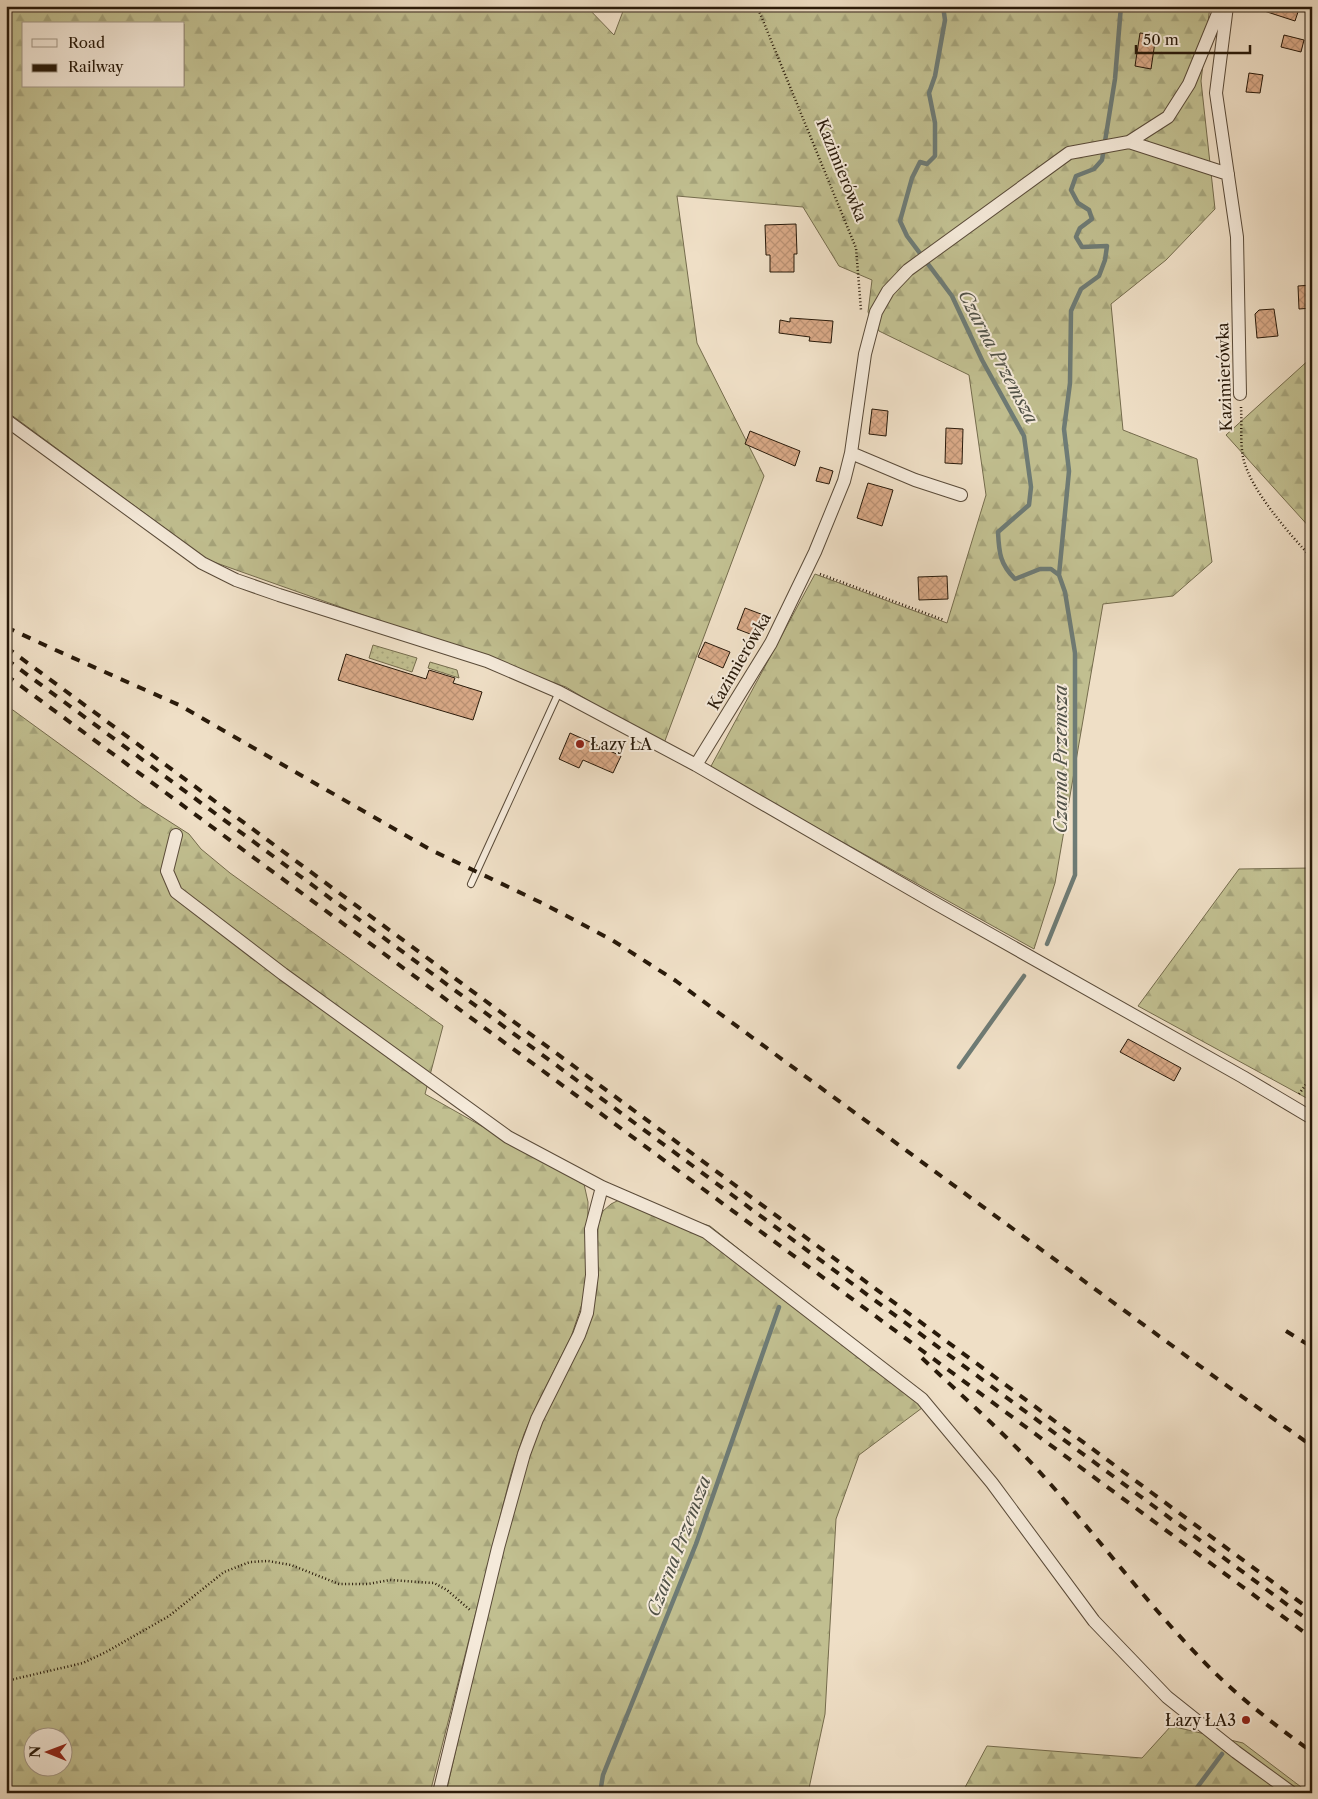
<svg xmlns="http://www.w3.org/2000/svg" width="1318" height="1799" font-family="'Libre Caslon Text',serif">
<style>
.grass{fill:url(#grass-dots);stroke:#756c4d}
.forest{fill:url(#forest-firs);stroke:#756c4d;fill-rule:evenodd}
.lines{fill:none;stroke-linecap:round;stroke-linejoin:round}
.stream{stroke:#6e7b75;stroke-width:4.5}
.building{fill:url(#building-cross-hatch);stroke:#291a0a}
.lane-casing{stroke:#5a4b39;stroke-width:8}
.street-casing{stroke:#5a4b39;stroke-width:14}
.path{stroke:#291a0a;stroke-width:2.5;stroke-dasharray:1 2.5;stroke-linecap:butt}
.lane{stroke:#f5eada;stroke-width:6}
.street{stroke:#f5eada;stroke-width:12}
.rail{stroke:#291a0a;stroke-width:4;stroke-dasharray:9 9;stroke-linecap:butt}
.poi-dot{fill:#8f2418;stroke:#f5eada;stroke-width:2}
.labels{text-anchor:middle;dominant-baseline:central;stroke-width:4;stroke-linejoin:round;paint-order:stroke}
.street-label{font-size:16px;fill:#291a0a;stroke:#f5eada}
.poi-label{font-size:16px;fill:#291a0a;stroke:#f5eada;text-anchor:start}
.water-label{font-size:18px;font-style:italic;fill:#515248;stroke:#f5eada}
</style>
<defs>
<pattern id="grass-dots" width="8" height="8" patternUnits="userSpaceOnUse" patternTransform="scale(1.25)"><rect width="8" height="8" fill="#c1bf90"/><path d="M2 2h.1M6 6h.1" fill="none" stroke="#a6a47b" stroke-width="1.8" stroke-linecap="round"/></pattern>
<pattern id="forest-firs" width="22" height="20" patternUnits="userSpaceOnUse" patternTransform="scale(1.25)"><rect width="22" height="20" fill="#c1bf90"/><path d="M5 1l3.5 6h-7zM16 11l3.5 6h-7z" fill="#a6a47b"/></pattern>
<pattern id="building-cross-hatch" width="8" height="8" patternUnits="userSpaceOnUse" patternTransform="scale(1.25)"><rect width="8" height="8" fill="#d9a987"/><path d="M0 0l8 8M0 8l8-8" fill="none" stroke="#ba9173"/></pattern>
</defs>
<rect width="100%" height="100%" fill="#efdfc6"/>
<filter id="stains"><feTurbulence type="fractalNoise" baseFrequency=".004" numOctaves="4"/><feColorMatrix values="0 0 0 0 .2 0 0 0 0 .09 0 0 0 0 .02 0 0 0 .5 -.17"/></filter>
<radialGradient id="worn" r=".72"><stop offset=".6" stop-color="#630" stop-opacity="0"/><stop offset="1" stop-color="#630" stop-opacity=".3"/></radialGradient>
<path class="grass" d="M373,645L417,658L412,672L369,658Z
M430,662L457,670L459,678L428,668Z"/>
<path class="forest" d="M6,6H586L614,35L625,6H1210L1201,81L1215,209L1166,260L1111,304L1123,430L1197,459L1212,562L1173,596L1103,604L1055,883L1034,949L710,768L815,574L947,623L986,495L969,375L879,331L868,312L872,280L839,266L803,207L677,196L697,343L764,476L663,746L566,687L208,560L6,411ZM24,24H184V86H24Z
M1312,357V530L1226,435Z
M6,705L142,804L189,834L201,849L230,873L443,1026L425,1094L584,1184L588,1202L587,1282L582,1304L571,1337L538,1402L524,1434L511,1474L430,1793H6ZM32,1736H62V1766H32Z
M1312,868V1101L1138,1006L1239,869Z
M619,1200L710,1226L930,1402L859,1455L836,1519L825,1714L808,1793H446L503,1545L533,1443L592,1310L597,1289L598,1224L603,1211L611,1204Z
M1171,1726L1243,1743L1309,1793H962L987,1746L1142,1758Z"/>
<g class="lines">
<path class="stream" d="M943,6L945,20L935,76L929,93L935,123V156L927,164L920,162L912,178L900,221L907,236L952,296L982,360L1024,436L1031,487L1029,505L998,532C999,553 1000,564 1015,579L1040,569H1051L1059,575L1065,592L1075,653V875L1047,944
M1059,575L1069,471L1064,429L1070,383L1071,311L1081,289L1099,276L1105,260L1107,246L1082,247L1076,237L1080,228L1092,219L1089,210L1078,203L1071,190L1076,176L1094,169L1102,160L1115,79L1121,6
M959,1067L1024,976
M600,1793L603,1775L696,1544L779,1307
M1193,1793L1222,1754"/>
</g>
<path class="building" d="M1258,6H1300L1295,21L1258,9Z
M1140,33L1156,35L1151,69L1135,66Z
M1284,35L1304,40L1301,52L1281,47Z
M1249,73L1263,75L1260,93L1246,92Z
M796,224L797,254H794V272H770V255H766L765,225Z
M1312,285V308L1299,309L1298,286Z
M1274,309L1278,336L1257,338L1255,314L1259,310Z
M790,318L833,321L831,343L809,341L810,337L779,333L780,320L790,322Z
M872,409L888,411L886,436L869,434Z
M946,428L963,429L962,464L945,463Z
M750,431L800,451L795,466L745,444Z
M820,467L833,471L829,484L816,481Z
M868,483L893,490L882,526L857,518Z
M947,576L948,599L919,600L918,577Z
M745,608L766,616L758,637L737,629Z
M705,642L730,652L723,668L698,657Z
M346,654L426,679L429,670L455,678L453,683L482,692L473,720L338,680Z
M570,733L621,756L613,773L583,760L579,768L559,759Z
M1128,1039L1181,1068L1174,1081L1120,1052Z"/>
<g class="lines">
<g class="lane-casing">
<path id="lane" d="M471,884L559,692"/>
</g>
<g class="street-casing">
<path id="street" d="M1227,6L1216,93L1237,237L1240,394
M1129,142L1168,117L1189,84L1221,6
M6,420L202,563L236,580L279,595L487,661L559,692L696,765L933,902L1243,1077L1312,1118
M851,453L915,480L961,495
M696,765L771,643L815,552L844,481L851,453L865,354L876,312L888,291L908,270L1069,153L1129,142L1228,174
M176,835L167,871L176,892L283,974L508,1137L602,1187L706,1232L922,1399L992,1483L1094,1621L1167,1697L1236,1752L1292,1793
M439,1793L498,1548L524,1454L537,1419L579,1335L587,1313L592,1275L591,1229L602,1187"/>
</g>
<path class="path" d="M757,6L856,248L861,310
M1241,407C1242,423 1240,441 1243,457C1249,488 1290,535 1312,558
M820,574L944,620
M1299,1094L1312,1076
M6,1681L83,1663L106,1652L169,1616L224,1572L250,1562L268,1561L291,1565L339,1584H368L390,1580L434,1583L447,1590L470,1610"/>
<use href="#lane" class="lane"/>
<use href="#street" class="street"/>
<path class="rail" d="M6,627L51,648L179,705L431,850L544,904L612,940L676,981L719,1013L1223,1383L1312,1446
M6,647L1312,1611
M6,659L1312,1623
M6,675L1312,1638
M1286,1331L1312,1347
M922,1358C964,1398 1008,1436 1046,1479C1101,1541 1151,1609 1210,1668C1241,1699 1276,1726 1312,1752"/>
</g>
<g class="poi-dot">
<circle cx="580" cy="744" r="5"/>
<circle cx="1246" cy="1720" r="5"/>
</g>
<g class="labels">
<g class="street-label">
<text transform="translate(842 170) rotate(68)">Kazimierówka</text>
<text transform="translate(1224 377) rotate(-92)">Kazimierówka</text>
<text transform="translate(739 661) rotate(-60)">Kazimierówka</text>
</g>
<g class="poi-label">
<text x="590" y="744">Łazy ŁA</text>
<text x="1236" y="1720" text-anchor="end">Łazy ŁA3</text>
</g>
<g class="water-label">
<text transform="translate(998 357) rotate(62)">Czarna Przemsza</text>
<text transform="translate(1061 759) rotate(-90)">Czarna Przemsza</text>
<text transform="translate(679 1546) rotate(-69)">Czarna Przemsza</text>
</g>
</g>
<rect width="1318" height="1799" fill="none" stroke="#efdfc6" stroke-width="25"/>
<rect x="8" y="8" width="1303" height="1784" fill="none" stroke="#291a0a" stroke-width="2.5"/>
<rect x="12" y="12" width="1293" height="1774" fill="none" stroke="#291a0a"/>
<rect x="22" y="22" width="162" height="65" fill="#f5eada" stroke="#a39787"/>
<rect x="32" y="39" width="25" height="8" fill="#f5eada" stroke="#a39787"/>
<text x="68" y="48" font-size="15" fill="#291a0a">Road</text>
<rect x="32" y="64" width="25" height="8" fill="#291a0a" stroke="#a39787"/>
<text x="68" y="72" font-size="15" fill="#291a0a">Railway</text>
<g transform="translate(48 1752) rotate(271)"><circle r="24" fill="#f5eada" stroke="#a39787"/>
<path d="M0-4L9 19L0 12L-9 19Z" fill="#8f2418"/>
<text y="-8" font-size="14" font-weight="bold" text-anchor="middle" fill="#291a0a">N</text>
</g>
<path d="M1136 45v8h114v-8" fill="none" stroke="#291a0a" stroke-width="2.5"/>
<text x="1143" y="45" font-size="15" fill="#291a0a" stroke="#f5eada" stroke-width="4" paint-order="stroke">50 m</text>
<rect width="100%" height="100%" filter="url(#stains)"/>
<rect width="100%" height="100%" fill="url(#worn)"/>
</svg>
